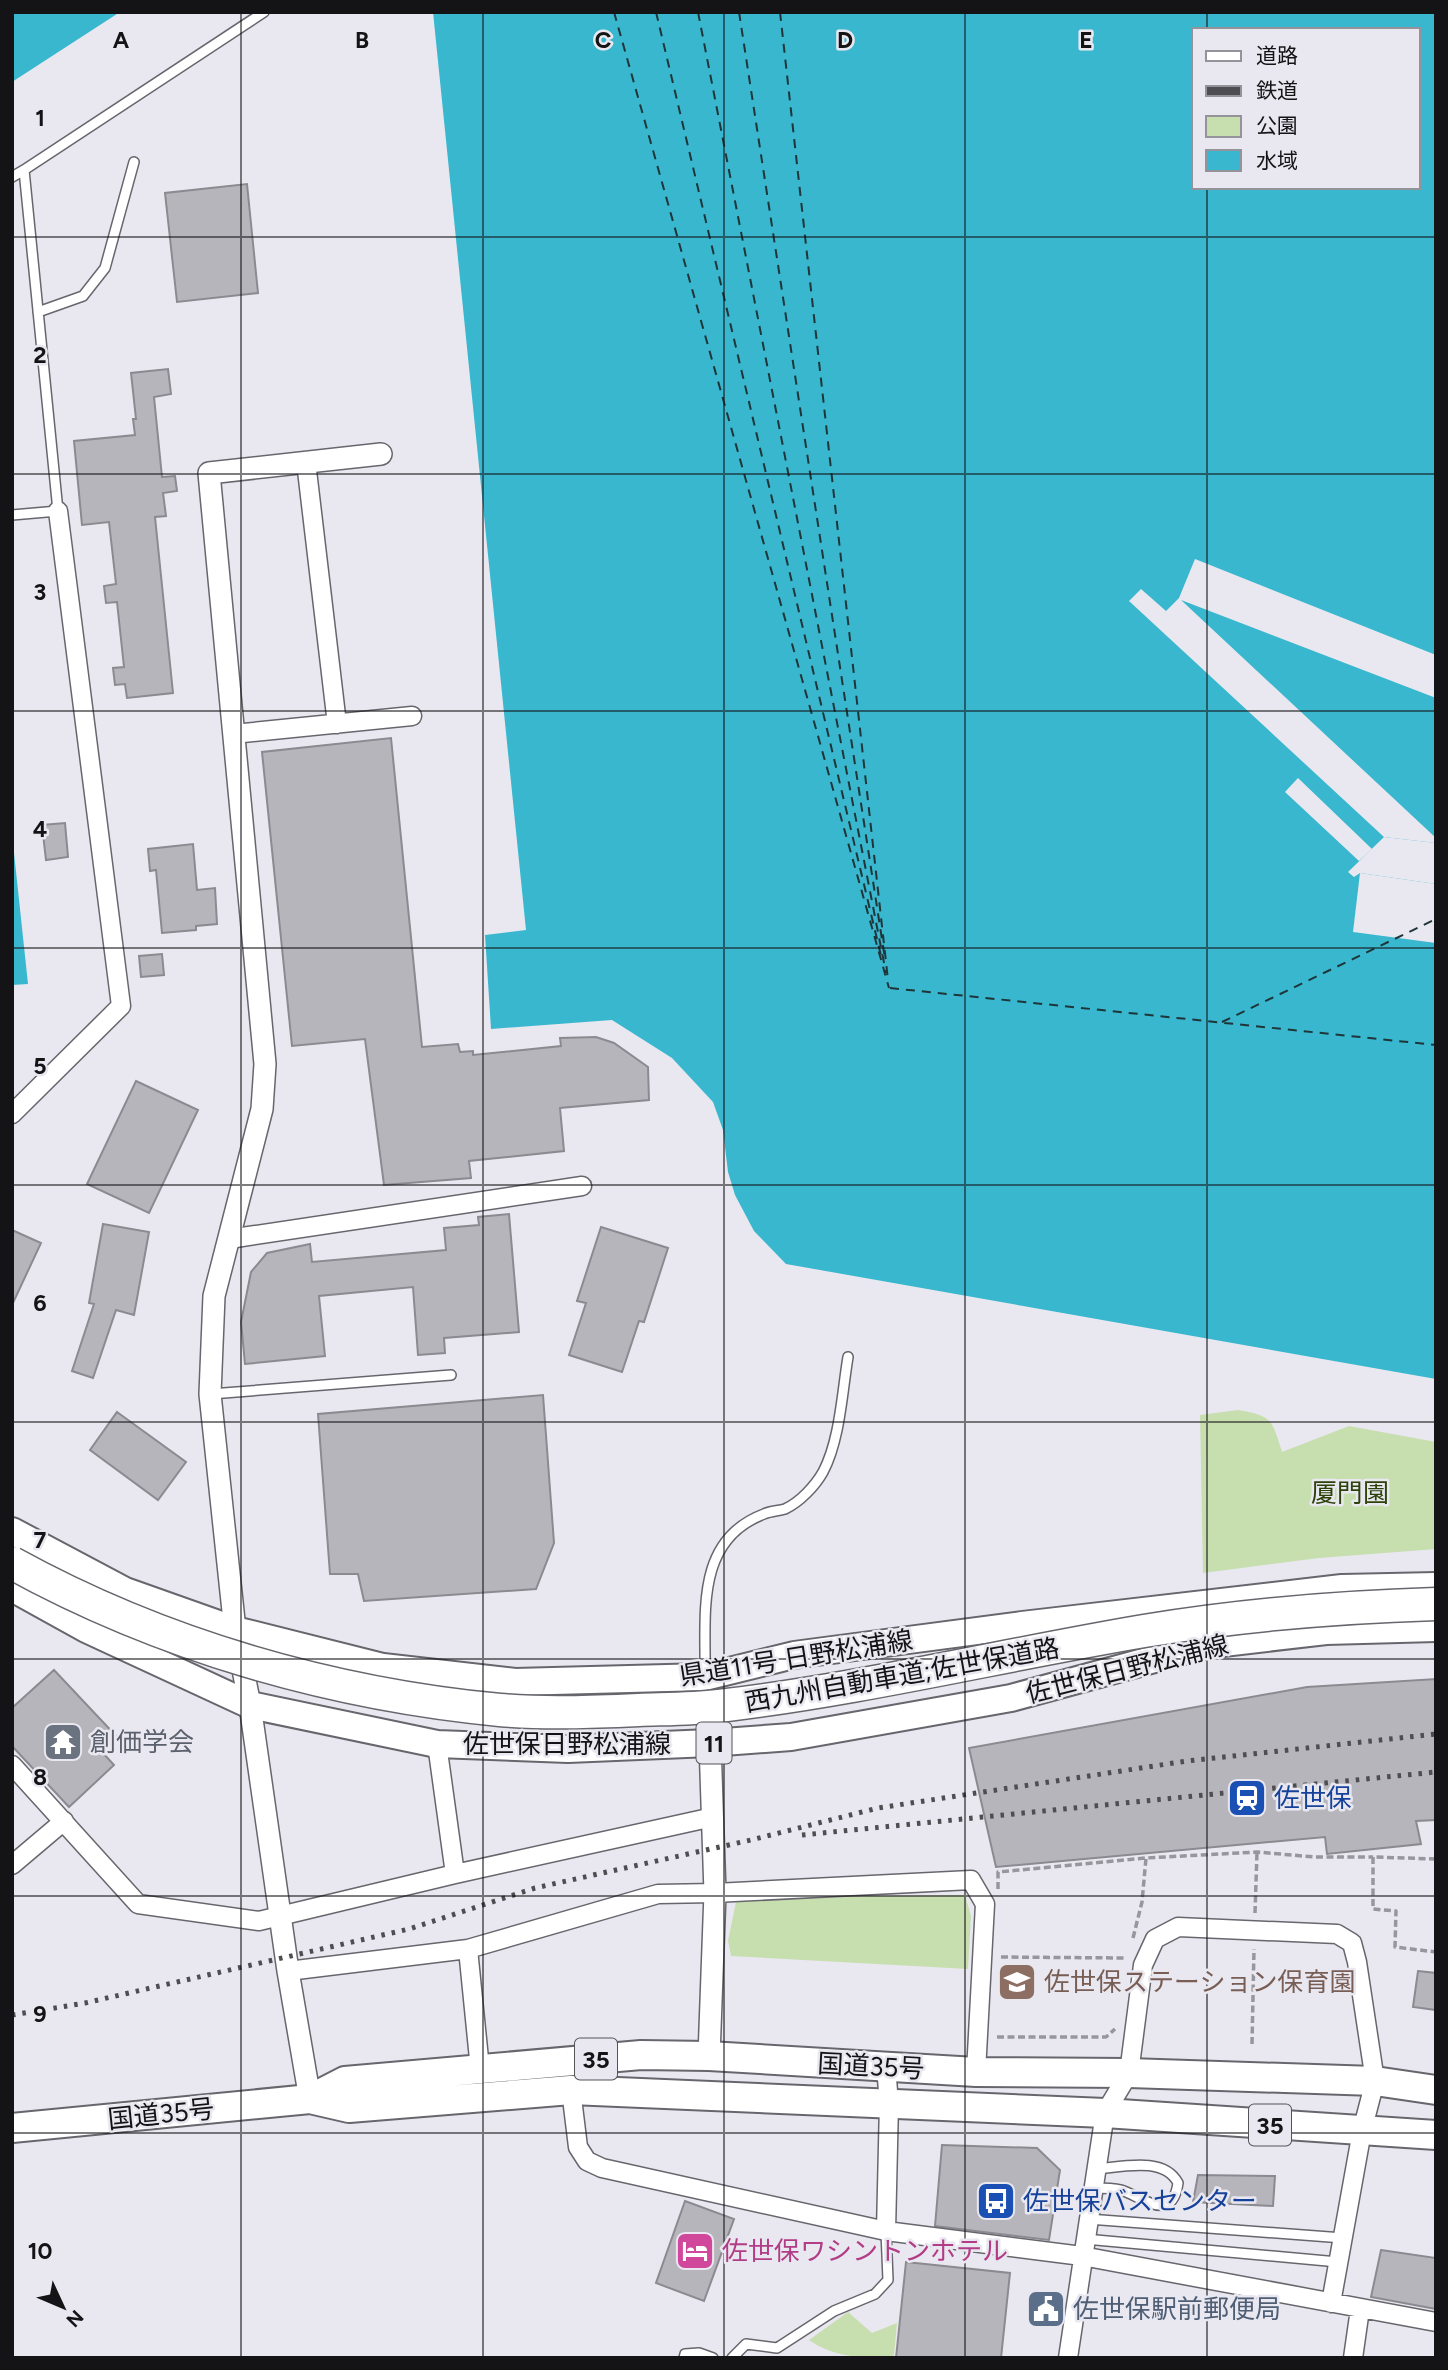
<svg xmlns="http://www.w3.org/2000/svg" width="1448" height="2370" font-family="Figtree,'Noto Sans JP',sans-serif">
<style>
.green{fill:#c7deaf}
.water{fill:#38b7ce;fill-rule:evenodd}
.pier{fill:#e9e8f0}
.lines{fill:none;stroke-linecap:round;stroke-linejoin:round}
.ferry{stroke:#1f3539;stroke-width:2;stroke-dasharray:9 7;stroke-linecap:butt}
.building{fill:#b7b5bc;stroke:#8c8a90;stroke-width:2}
.service-casing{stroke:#67666d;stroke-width:12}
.minor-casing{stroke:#67666d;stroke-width:21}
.tertiary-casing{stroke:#67666d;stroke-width:24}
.primary-casing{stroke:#67666d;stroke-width:30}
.trunk-casing{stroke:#67666d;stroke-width:32}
.path{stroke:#97969c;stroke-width:3.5;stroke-dasharray:7 3.5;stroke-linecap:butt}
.service{stroke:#fff;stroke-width:9}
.minor{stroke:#fff;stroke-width:18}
.tertiary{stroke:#fff;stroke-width:21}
.primary{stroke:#fff;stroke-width:26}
.trunk{stroke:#fff;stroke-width:28}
.rail{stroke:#4e4d51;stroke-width:5;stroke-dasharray:3.5 7;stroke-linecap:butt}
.motorway-bridge-casing{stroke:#67666d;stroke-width:35;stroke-linecap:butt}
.motorway-bridge{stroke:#fff;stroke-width:32}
.grid{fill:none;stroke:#141316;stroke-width:2;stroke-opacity:0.55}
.labels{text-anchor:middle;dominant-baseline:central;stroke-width:5;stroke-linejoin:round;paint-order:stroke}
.shield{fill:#e9e8f0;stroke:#545357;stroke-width:2}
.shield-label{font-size:24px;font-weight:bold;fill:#141316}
.park-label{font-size:26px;fill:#2c4208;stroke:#e9e8f0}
.street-label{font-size:26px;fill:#141316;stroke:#e9e8f0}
.worship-label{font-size:26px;fill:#5b616d;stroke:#e9e8f0;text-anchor:start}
.transit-label{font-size:26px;fill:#164399;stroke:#e9e8f0;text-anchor:start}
.education-label{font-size:26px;fill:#785e54;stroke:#e9e8f0;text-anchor:start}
.hotel-label{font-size:26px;fill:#b23c85;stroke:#e9e8f0;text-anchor:start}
.service-label{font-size:26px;fill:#4e5e75;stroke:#e9e8f0;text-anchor:start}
.grid-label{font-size:23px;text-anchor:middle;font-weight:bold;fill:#141316;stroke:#e9e8f0;stroke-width:5;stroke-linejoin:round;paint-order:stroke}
</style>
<rect width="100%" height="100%" fill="#e9e8f0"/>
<path class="green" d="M1238,1410C1273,1416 1272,1420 1282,1452L1349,1426L1436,1442V1549L1319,1558L1203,1573L1200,1415Z
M965,1895L971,1916L968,1969L731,1956L728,1941L736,1902L869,1896Z
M848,2312L872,2333L897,2323L894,2355L891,2358C862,2358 833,2357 809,2340Z"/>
<path class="water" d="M12,12H120L12,82Z
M433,12H1436V843L1384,837L1348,872L1354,877L1360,873L1436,884V1379L786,1264L754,1231L735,1195L728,1172L723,1130L713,1102L672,1058L612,1020L491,1029L485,935L526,930ZM1194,30H1418V187H1194Z
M12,834L28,984L12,985Z"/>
<path class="pier" d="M1195,559L1436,655V698L1181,600L1436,838V843L1384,837L1129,601L1141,589L1166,611L1179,598Z
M1298,778L1372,849L1359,861L1285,792Z
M1360,873L1436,884V943L1353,932Z"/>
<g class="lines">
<path class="ferry" d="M614,12L889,988
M656,12L882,960
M698,12L886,973
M739,12L885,959
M780,12L888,980
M890,988L1436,1045
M1222,1022L1436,919"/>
</g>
<path class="building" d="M247,184L258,293L177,302L165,193Z
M168,369L171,394L154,397L162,477L175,476L177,491L163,493L166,516L155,517L173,693L127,698L125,684L115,685L113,668L124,667L117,602L106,603L104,586L116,584L109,522L82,525L74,441L135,435L133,419H136L131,373Z
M391,738L422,1047L458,1044L460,1052L473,1051V1055L561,1046L560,1038L596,1037L614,1043L648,1067L649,1100L560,1108L564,1151L469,1161L471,1178L384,1185L365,1039L292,1046L262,752Z
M65,823L68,857L46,860L42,825Z
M193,844L197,890L215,888L217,924L196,926V930L162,933L156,870L150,871L148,849Z
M162,954L164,975L141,977L139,956Z
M136,1081L198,1110L149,1213L87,1184Z
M509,1214L519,1332L444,1338L445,1353L418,1355L413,1287L319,1296L325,1356L245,1364L241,1322L251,1272L267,1253L310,1244L312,1262L446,1250L444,1228L479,1225L478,1217Z
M103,1224L149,1232L134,1315L116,1310L93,1378L72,1371L94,1304L89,1303Z
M601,1227L668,1248L644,1322L639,1321L622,1372L569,1355L586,1303L577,1301Z
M12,1230L41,1243L12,1305Z
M543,1395L554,1543L536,1589L364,1601L358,1574H330L318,1414Z
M117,1412L186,1462L158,1500L90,1450Z
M54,1670L118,1738L102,1752L114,1765L69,1807L12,1746V1708Z
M1436,1679V1820L1416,1821L1421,1844L1327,1854L1325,1837L996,1867L969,1748L1307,1687Z
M1418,1971L1436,1973V2010L1413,2007Z
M942,2145L1037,2148L1060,2170L1049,2240L935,2226Z
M1198,2175L1275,2176L1273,2206L1193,2202Z
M685,2201L734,2219L704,2301L656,2283Z
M1381,2250L1436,2258V2309L1371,2297Z
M906,2262L1010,2273L1001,2358H896Z"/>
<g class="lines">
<g class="service-casing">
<path id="service" d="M24,170L264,12
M12,177L24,170L58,511L12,515
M38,312L83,296L105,268L134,162
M211,1394L451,1375
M705,1672C706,1613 695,1540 764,1514C770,1511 778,1511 785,1509C800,1502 815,1486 823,1472C840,1440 842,1393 848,1357
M1093,2188C1102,2188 1113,2188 1121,2190C1141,2196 1172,2225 1178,2183C1164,2156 1122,2167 1096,2169
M1088,2219L1343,2238
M1085,2239L1338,2262
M684,2358L685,2354L699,2353L713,2358
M732,2358L746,2344L777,2348L834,2311L875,2294L888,2280L886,2231"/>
</g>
<g class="minor-casing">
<path id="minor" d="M306,462L337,724
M233,734L412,716
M12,1114L121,1006L58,511
M229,1239L582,1186
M437,1744L455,1874
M12,1765L138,1904L259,1921L455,1874L713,1817
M12,1865L64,1821
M288,1971L468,1949
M886,2067L889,2103L886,2231
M480,2069L468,1949L658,1894L715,1893L971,1880L985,1904L976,2072
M571,2090L578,2147L587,2161L602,2168L886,2231L1082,2256L1436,2322
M1068,2358L1105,2113L1129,2073L1143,1965L1155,1939L1178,1927L1337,1934L1352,1943L1357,1962L1375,2081L1362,2131L1331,2303
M1353,2358L1360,2309"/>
</g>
<g class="tertiary-casing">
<path id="tertiary" d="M709,2056L715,1893L710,1743
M310,2099L288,1971L250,1705L235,1630L210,1394L214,1296L262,1109L265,1064L209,473L381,454"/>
</g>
<g class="primary-casing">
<path id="primary" d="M12,1531L125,1591L235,1630L383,1667L515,1682L705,1677L794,1655L1022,1625L1342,1588L1436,1586
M12,1588L86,1629L250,1705L437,1744L568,1749L710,1743L791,1737L1011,1698L1206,1645L1326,1631L1436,1628"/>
</g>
<g class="trunk-casing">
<path id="trunk" d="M310,2099L345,2081L641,2055L709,2056L976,2072L1129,2073L1375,2081L1436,2090
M12,2128L310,2099L349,2108L571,2090L1105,2113L1436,2135"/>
</g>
<path class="path" d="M1436,1859L1373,1857V1909L1396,1911L1395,1947L1436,1952
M998,1889V1872L1146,1858L1257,1852L1314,1857H1373
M1255,1913L1257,1852
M1133,1938L1142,1902L1146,1858
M1001,1957L1126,1958
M997,2037H1106L1115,2029
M1252,2044L1254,1949"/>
<use href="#service" class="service"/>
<use href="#minor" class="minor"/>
<use href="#tertiary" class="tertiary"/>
<use href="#primary" class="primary"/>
<use href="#trunk" class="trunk"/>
<path class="rail" d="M802,1835L1436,1772
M12,2015L85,2003L409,1929L535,1888L751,1840L878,1808L1187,1761L1436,1734"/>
<g class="motorway-bridge-casing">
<path id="motorway-bridge" d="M12,1563C161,1645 331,1694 500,1710C546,1714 593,1712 639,1710C665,1709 693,1709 719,1706C863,1689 1002,1655 1144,1631C1241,1615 1338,1607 1436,1604"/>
</g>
<use href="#motorway-bridge" class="motorway-bridge"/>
</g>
<path class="grid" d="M241,12V2358M483,12V2358M724,12V2358M965,12V2358M1207,12V30M1207,187V2358M12,237H1436M12,474H1436M12,711H1436M12,948H1436M12,1185H1436M12,1422H1436M12,1659H1436M12,1896H1436M12,2133H1436"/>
<defs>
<g id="temple-square" transform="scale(2.0125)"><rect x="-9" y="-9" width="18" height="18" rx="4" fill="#6b7280" stroke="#e9e8f0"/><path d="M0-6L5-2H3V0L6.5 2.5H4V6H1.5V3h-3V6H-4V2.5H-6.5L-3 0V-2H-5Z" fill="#fff"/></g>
<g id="station-square" transform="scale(2.0125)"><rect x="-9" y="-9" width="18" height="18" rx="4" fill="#1a4fb4" stroke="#e9e8f0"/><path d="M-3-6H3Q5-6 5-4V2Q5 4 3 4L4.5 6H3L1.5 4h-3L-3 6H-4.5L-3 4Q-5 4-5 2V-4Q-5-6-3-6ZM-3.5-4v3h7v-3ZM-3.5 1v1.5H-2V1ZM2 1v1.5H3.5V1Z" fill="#fff"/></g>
<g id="school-square" transform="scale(2.0125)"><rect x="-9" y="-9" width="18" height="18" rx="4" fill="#8d6e63" stroke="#e9e8f0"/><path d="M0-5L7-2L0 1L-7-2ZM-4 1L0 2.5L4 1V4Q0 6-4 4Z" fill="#fff"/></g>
<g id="bus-square" transform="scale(2.0125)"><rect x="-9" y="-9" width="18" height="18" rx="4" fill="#1a4fb4" stroke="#e9e8f0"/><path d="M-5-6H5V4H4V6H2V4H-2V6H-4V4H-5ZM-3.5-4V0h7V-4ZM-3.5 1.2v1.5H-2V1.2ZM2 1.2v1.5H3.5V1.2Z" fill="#fff"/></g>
<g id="hotel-square" transform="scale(2.0125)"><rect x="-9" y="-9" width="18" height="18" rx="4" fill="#d1479c" stroke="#e9e8f0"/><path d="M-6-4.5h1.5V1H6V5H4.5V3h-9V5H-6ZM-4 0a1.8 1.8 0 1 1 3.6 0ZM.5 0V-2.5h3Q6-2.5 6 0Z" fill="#fff"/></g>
<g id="civic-square" transform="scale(2.0125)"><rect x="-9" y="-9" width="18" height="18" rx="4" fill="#5c6f8a" stroke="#e9e8f0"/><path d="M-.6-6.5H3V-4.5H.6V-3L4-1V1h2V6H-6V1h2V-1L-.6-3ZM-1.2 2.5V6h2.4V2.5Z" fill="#fff"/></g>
</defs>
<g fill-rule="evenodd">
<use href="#temple-square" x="63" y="1742"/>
<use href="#station-square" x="1247" y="1798"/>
<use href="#school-square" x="1017" y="1982"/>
<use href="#bus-square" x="996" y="2201"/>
<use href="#hotel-square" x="695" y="2251"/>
<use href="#civic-square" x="1046" y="2309"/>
</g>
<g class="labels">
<g class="shield">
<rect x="696.5" y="1722.5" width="35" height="41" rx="5"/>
<rect x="575" y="2038.5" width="42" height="41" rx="5"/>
<rect x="1249" y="2104.5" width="42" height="41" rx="5"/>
</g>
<g class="shield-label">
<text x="714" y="1743">11</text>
<text x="596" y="2059">35</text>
<text x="1270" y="2125">35</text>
</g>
<g class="park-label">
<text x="1350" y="1493">厦門園</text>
</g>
<g class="street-label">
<text transform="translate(796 1658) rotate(-9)">県道11号 日野松浦線</text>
<text transform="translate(1127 1669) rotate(-14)">佐世保日野松浦線</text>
<text transform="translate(902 1675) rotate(-10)">西九州自動車道;佐世保道路</text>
<text x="567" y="1744">佐世保日野松浦線</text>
<text transform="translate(871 2066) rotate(3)">国道35号</text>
<text transform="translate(161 2114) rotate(-6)">国道35号</text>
</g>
<g class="worship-label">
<text x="90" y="1742">創価学会</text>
</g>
<g class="transit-label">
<text x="1274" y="1798">佐世保</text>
<text x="1023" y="2201">佐世保バスセンター</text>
</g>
<g class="education-label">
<text x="1044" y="1982">佐世保ステーション保育園</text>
</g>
<g class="hotel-label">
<text x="722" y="2251">佐世保ワシントンホテル</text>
</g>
<g class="service-label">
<text x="1073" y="2309">佐世保駅前郵便局</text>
</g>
</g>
<g class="grid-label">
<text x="121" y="48">A</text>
<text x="362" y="48">B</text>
<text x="603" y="48">C</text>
<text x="845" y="48">D</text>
<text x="1086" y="48">E</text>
<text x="40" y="126">1</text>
<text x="40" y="363">2</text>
<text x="40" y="600">3</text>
<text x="40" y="837">4</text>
<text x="40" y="1074">5</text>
<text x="40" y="1311">6</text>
<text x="40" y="1548">7</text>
<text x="40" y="1785">8</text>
<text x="40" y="2022">9</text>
<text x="40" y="2259">10</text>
</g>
<rect width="1448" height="2370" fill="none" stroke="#141316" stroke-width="28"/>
<rect x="1192" y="28" width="228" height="161" fill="#e9e8f0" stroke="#949399" stroke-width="2"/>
<rect x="1206" y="51" width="35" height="10" fill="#ffffff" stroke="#949399" stroke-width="2"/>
<text x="1256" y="63" font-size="21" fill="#141316">道路</text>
<rect x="1206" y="86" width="35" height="10" fill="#4e4d51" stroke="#949399" stroke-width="2"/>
<text x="1256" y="98" font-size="21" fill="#141316">鉄道</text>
<rect x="1206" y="116" width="35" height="21" fill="#c7deaf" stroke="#949399" stroke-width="2"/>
<text x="1256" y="133" font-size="21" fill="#141316">公園</text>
<rect x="1206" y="150" width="35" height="21" fill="#38b7ce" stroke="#949399" stroke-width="2"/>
<text x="1256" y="168" font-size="21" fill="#141316">水域</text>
<g transform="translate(63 2307) rotate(134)" stroke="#e9e8f0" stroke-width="5" paint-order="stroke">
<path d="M0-5L12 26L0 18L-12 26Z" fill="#141316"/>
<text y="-10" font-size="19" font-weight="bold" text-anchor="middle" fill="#141316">N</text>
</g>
</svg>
